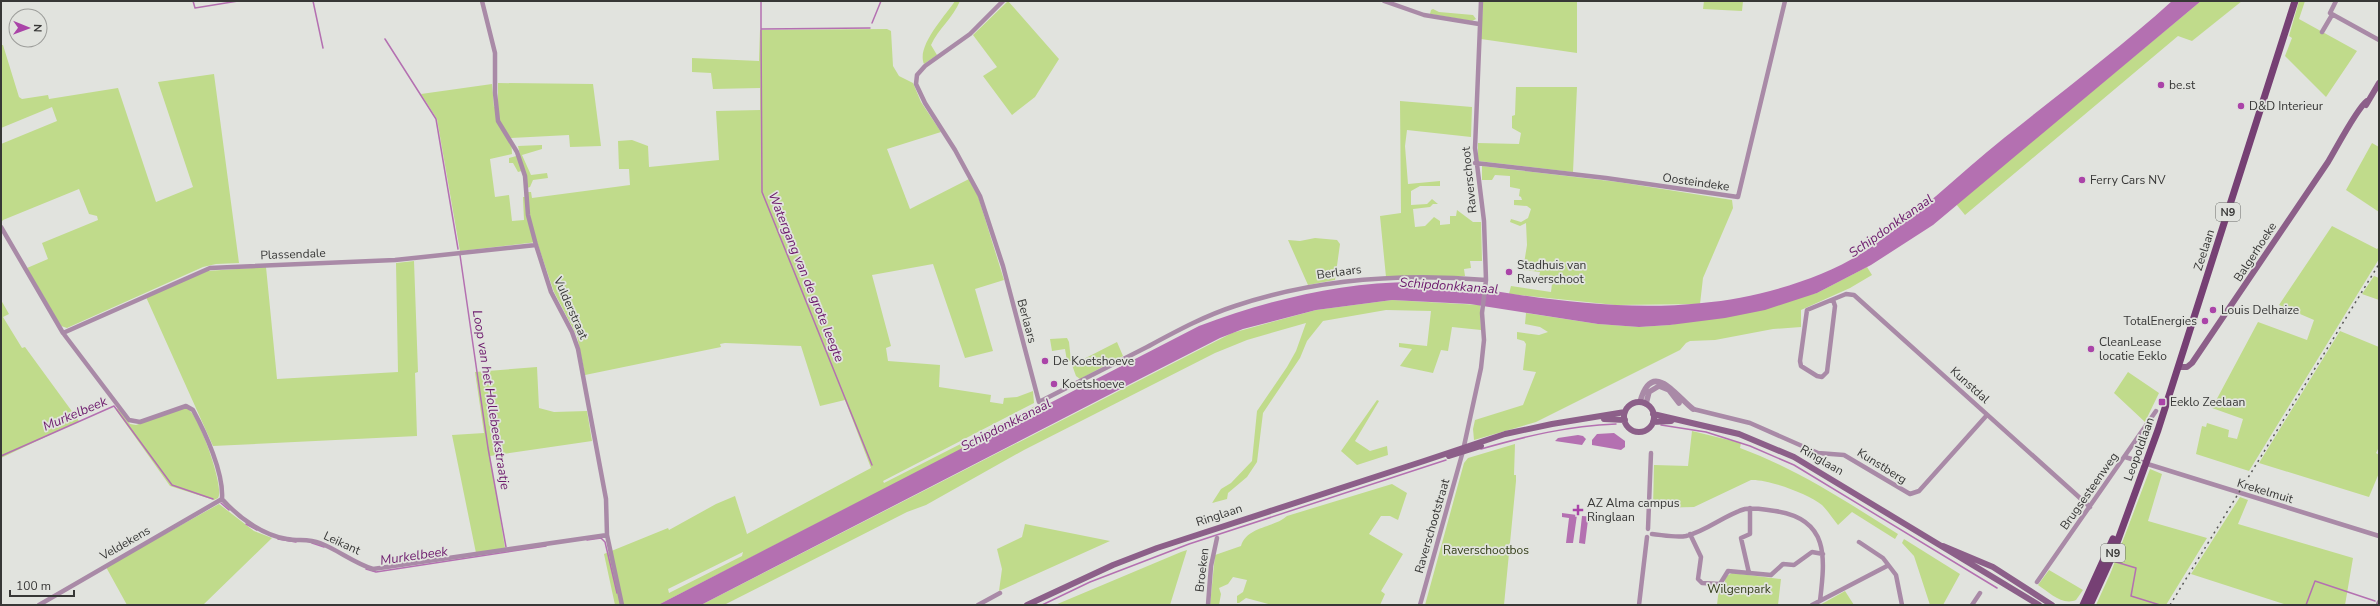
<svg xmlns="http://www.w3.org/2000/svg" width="2380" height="606" font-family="'Nunito Sans',sans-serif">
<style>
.green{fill:#c0db8b;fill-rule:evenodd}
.water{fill:#b470b1}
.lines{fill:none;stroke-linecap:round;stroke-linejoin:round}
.stream{stroke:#b470b1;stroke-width:1.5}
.minor{stroke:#a98aa7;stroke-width:4.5}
.tertiary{stroke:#a98aa7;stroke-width:5.5}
.secondary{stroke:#8c5f89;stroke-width:6}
.primary{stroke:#764074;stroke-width:7}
.rail{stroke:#565655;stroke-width:1.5;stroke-dasharray:2 4;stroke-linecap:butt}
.poi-dot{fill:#aa44a8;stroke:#e1e3de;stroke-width:1.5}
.labels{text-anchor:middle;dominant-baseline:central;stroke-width:3.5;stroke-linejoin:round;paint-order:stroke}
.shield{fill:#e1e3de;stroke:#6a6b68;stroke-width:1}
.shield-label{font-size:11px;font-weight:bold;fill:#373736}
.poi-label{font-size:12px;fill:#373736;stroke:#e1e3de;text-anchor:start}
.street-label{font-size:12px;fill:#373736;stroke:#e1e3de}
.park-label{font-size:12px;fill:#333e18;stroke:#e1e3de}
.water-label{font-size:13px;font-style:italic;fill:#6c196c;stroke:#e1e3de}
</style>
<rect width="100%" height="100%" fill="#e1e3de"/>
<path class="green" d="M955,1H960C953,18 938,29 931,45L937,55L924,64C916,46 946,15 955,1Z
M1008,1L1059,59L1035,97L1012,115L983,76L997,67L973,35Z
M1483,1H1577V53L1481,39Z
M1704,1H1743L1742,11L1703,9Z
M2201,1H2242L2192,41L2178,36L1965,215L1956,204Z
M2299,1H2305L2299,19L2357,51L2326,97L2285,56L2292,38L2289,36Z
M1433,9L1439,12L1473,15L1476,19L1472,21L1430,14L1431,10Z
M887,29L891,31L893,66L899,76L913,83L921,102L941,132L887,149L910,209L969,179L978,196L1004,280L975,289L993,351L965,358L933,264L872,275L891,346L886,348L888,361L940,365L939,387L991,395L990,402L1003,404L1004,398L1017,397L1033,391L1034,403L883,481L884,483L1037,405L1039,410L658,605H615L604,554L668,528L669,530L716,504L735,496L747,534L871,468L845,400L820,406L801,346L725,343L720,344L721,347L585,375L577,336L554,292L537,242L460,251L437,119L421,94L492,84L494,107L498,106V83L593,84L601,146L570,147L569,135L511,138L512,154L490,159L495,197L509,195L512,221L524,220L523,197H528L527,192H531L532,198L630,185L629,169H619L618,141L632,140L648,146L649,167L719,160L716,111L760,110V88L713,89L711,73L692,72V58L759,61L760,30ZM743,552L742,556L669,593L668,589Z
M1,45H3L19,97L22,99L48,95L49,99L118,88L156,202L193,187L158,82L214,74L239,263L216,264L203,267L67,328L61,326L27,268L48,259L42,243L98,220L97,216L89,214L79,189L3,220L1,223V144L57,121L52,107L1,128Z
M1516,87H1577L1573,172L1478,161V143L1519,144L1521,133L1512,128V116L1515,115Z
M1400,101L1472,107L1471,137L1407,130L1405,146L1408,184L1440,181V186H1420L1411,191V205L1427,204L1432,199L1438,204H1433L1430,207L1413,209L1415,227L1425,226L1434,217L1440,221V225L1450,224V216H1456L1457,210L1473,222H1481L1482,261H1470L1471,268L1464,269L1465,276L1386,277L1380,216L1401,213Z
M2372,143L2379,147V212L2346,190Z
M542,145V149L522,155L531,175L547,173L548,178L533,180L530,187L527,188L525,170L518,172L513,163H509V158L520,155L518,146Z
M1482,166L1618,182L1732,200L1733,208L1703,278L1700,304L1615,305L1509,294L1511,286L1551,292L1552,284L1546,282L1547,277H1539L1540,272L1523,270L1527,245L1526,223L1520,226L1510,222L1511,219L1521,222L1528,218L1531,209L1527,206L1514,205V200H1522L1521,197L1519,196L1520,189L1510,187V176L1495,175L1492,180H1482Z
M2332,226L2377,249L2379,247V259L2249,471L2196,454L2202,426L2206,427L2207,423L2229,430L2228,437L2237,439L2243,419L2212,408L2258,322L2307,340L2314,320L2279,305Z
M1315,238L1337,240L1340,244L1335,280L1308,285L1288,240L1300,241Z
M414,261L418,372L415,373L417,436L213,446L146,297L207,271L266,267L277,379L398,372L396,263Z
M1867,267L1872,275L1850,288L1801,310V327L1773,329L1715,340L1690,341L1686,343L1680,350L1536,422L1474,440L1473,429L1475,420L1523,405L1536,372L1523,370L1526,344L1524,341L1517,339V332L1539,335L1548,332L1540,327L1525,324L1526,313L1598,324L1639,327L1670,325L1817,293Z
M2374,276L2379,278V300L2362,294Z
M1,300L9,314L3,317L22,348L25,347L79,421L1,458Z
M1392,300L1480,305L1481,330L1452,327L1448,351L1441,350L1433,373L1400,366L1412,349L1399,347V343L1427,346L1431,311L1386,310L1323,321L1307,341L1300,358L1263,413L1257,462L1247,477L1228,493L1227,499L1212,503L1221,489L1231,483L1252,461L1257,411L1287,367L1296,351L1306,323L1247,340L1215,353L1024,450L926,505L907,512L724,605H701L1232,333L1316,310Z
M2340,331L2379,347V447L2376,453L2379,455V473L2369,497L2259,463Z
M1067,338L1069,342L1071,361H1067L1065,349L1052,351L1050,339Z
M1117,342L1123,356L1080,379L1076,376L1072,365Z
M537,367L539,408L554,412L587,411L592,441L490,456L505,548L476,553L452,435L484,433L475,372Z
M2128,372L2159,393L2145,422L2114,393Z
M1377,400L1379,401L1355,441L1370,451L1387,446L1388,455L1357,465L1341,451Z
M118,408L130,424L136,425L185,408C187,409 189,409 190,411C200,419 225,489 218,498L214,500L170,486L116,410Z
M1692,431L1741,443L1740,448C1797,469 1847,502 1898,534L1895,539L1852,512L1838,525C1833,519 1828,511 1822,505C1809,494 1768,479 1751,480L1694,507L1653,508L1654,465L1688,466Z
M1515,444L1514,475H1516V481L1504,605H1425L1464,463L1468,458Z
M2150,469L2162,474L2148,521L2207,538L2166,605H2096L2111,572Z
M1392,484L1407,493L1398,520L1390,516H1381L1369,534L1403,554L1381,591L1385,594L1380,605H1272L1246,598L1239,603H1237V596L1243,592L1247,580L1233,577L1228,584L1219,588L1221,594L1219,605H1210L1215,555L1241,546C1247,526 1274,528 1287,516Z
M2240,497L2248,500L2238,524L2353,558L2345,605H2287L2191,574Z
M219,504L254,531L272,538L203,605H127L106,567Z
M1025,524L1110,541L999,591L1002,569L997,549L1022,537Z
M1904,539L1960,574L1943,605H1930L1914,556L1902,543Z
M1187,550L1170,605H1055L1181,552Z
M2049,570L2083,590L2076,600C2062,606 2049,592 2038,585Z
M1732,573L1781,579L1778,605H1717L1719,588L1725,583V577Z
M1845,591L1854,605H1820Z"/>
<path class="water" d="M2172,1H2201L1933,225L1871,265L1817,293L1765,310L1725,318L1670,325L1639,327L1598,324L1470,304L1392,300L1316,310L1243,329L1220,338L1128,385L701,605H658L1199,326C1279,296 1368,275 1454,284C1472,286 1490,291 1507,293C1570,303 1638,310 1702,303C1757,298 1825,279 1870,248C1918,215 1959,174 2004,138C2060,93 2119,49 2172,1Z
M1614,433L1625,441V447L1621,450L1592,445V440L1597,434Z
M1578,435L1583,436L1586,439L1582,445L1555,441L1558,438Z
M1562,513L1577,515L1573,543H1566L1569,518L1562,517Z
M1582,516L1597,517L1596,521L1588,520L1585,544L1579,543Z"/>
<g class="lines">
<path class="stream" d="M193,1L195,8L238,1
M313,1L323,48
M761,1V29
M872,23L881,1
M870,28L761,29L762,192L872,465
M385,39L436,119L458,249
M460,255L488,448L506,547
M1661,425L1706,432L1750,446L1794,465L1997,588
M1481,449C1527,436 1567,426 1616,424
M1,456L114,406L172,485L213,499
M221,503L229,510
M246,524L257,530
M278,539L296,542
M587,540L601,538L605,542L617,593
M312,543L324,547
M2116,562L2136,568L2131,596L2160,605
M366,569L376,572L546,546
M1042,605L1090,582L1189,544L1446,460
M2306,605L2315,581L2375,601"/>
<path class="minor" d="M482,1L495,53V93L498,121L517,152L525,176L528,215L536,245L551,292L572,332L578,349L606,499L607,535L622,605
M1003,1L970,34L925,66L917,75L916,84L925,103L955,150L980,196L1003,266L1039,402C1075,384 1111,365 1147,347C1175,332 1204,316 1235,306C1316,279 1400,273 1486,280
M1384,1L1424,15L1479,24
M2336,1L2330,13L2379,40
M2322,32L2332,15
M1475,163L1606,178L1738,197L1785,1
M1,227L63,333L129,420L140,422L186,406L193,410C205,432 224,473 222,499
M1833,300L1835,306L1827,372L1822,377L1817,376L1801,366L1800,361L1807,310L1846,294L1854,295L2090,507
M63,333L210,268L395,260L536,245
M1693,409L1750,423L1818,453L1844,455L1910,494L1919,491L1987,415
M1464,446L1481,368L1484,340L1482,313L1486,280L1484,221L1475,148L1481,1
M2125,457L2379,536
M222,499C238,517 262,535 287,539C298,541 309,539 320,543C338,550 354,563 373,569L607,535
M1648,529L1651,453
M1652,534C1663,535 1676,538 1686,536C1707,531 1724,515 1745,509C1755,507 1765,510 1775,511C1830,519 1825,558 1820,601
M1690,534L1701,557L1698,579L1702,583L1720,584L1728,571L1771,575L1783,564L1794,565L1812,552L1823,554
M1859,542L1883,558L1896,575L1902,605
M1749,573L1741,538L1750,534V508
M2037,582L2156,411
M39,605L222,499
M978,605L1000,593
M1208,605L1211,566L1217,538
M1420,605L1463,451
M1639,605L1647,537
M1812,605L1887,566
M1972,605L1980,593
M2378,605L2379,602"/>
<path class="tertiary" d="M1640,402C1652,358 1676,396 1693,409
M1646,404L1649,392L1659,386L1669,390L1679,403"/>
<path class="secondary" d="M2366,105L2379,83
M2179,367H2187L2192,363C2238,296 2283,229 2328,162C2336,149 2357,108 2367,101
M1624 417a15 15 0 1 1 30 0a15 15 0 1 1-30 0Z
M1653,414L1739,434L1794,457L2039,605
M1604,419L1625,420
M1653,422L1671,421
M1449,456L1481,446
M1943,546L1993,567L2052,605
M1027,605L1113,565L1157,548L1424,461L1505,434L1552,424L1625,412"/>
<path class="primary" d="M2083,605L2113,539
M2090,605L2111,559L2158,430L2295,1"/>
<path class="rail" d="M2170,605L2379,264"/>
</g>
<g class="poi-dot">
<circle cx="2161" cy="85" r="4"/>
<circle cx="2241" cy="106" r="4"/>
<circle cx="2082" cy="180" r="4"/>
<circle cx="1509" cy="272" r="4"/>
<circle cx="2213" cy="310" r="4"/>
<circle cx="2205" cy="321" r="4"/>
<circle cx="2091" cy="349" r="4"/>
<circle cx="1045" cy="361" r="4"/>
<circle cx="1054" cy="384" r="4"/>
<rect x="2158" y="398" width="8" height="8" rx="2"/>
<path d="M1576 504h4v4h4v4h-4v4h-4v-4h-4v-4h4z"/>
</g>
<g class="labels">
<g class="shield">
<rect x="2216" y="203" width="24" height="18" rx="3"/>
<rect x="2101" y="544" width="24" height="18" rx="3"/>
</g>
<g class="shield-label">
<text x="2228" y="212">N9</text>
<text x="2113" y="553">N9</text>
</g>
<g class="poi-label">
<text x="2169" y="85">be.st</text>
<text x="2249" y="106">D&amp;D Interieur</text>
<text x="2090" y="180">Ferry Cars NV</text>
<text x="1517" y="265">Stadhuis van<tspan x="1517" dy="14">Raverschoot</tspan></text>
<text x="2221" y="310">Louis Delhaize</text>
<text x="2197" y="321" text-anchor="end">TotalEnergies</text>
<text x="2099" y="342">CleanLease<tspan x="2099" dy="14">locatie Eeklo</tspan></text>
<text x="1053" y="361">De Koetshoeve</text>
<text x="1062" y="384">Koetshoeve</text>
<text x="2170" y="402">Eeklo Zeelaan</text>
<text x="1587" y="503">AZ Alma campus<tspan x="1587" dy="14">Ringlaan</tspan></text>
</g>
<g class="street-label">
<text transform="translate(1469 180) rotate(-96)">Raverschoot</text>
<text transform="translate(1696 182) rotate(8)">Oosteindeke</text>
<text transform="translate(2204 250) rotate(-72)">Zeelaan</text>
<text transform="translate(2255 252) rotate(-57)">Balgerhoeke</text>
<text transform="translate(293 254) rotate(-2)">Plassendale</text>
<text transform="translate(1339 272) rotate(-8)">Berlaars</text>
<text transform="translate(571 308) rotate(66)">Vulderstraat</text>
<text transform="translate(1027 321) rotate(75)">Berlaars</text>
<text transform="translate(1970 385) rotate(42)">Kunstdal</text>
<text transform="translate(2139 449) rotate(-70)">Leopoldlaan</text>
<text transform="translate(1822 460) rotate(30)">Ringlaan</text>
<text transform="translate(1882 466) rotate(32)">Kunstberg</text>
<text transform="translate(2089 491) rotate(-55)">Brugsesteenweg</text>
<text transform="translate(2265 491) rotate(17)">Krekelmuit</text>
<text transform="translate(1219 515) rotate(-18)">Ringlaan</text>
<text transform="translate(1432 526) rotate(-74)">Raverschootstraat</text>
<text transform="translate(125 543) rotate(-30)">Veldekens</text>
<text transform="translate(342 543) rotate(25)">Leikant</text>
<text transform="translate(1202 570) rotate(-83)">Broeken</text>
</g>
<g class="park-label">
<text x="1486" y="550">Raverschootbos</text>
<text x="1739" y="589">Wilgenpark</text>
</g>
<g class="water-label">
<text transform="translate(1891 226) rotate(-35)">Schipdonkkanaal</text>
<text transform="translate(806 277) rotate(68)">Watergang van de grote leegte</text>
<text transform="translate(1449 286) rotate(4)">Schipdonkkanaal</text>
<text transform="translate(491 400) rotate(81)">Loop van het Hollebeekstraatje</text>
<text transform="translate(75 414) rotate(-23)">Murkelbeek</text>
<text transform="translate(1006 425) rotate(-27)">Schipdonkkanaal</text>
<text transform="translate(414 556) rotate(-8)">Murkelbeek</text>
</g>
</g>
<rect width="2380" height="606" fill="none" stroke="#373736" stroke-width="4"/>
<g transform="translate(28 28) rotate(91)"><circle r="19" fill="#e1e3de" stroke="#9d9e9b"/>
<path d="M0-3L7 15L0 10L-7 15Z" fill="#aa44a8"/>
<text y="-6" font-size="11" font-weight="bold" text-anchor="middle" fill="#373736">N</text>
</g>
<path d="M10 590v6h64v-6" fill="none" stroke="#373736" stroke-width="2"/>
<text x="16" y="590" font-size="12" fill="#373736" stroke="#e1e3de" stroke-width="3" paint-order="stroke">100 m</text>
</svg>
